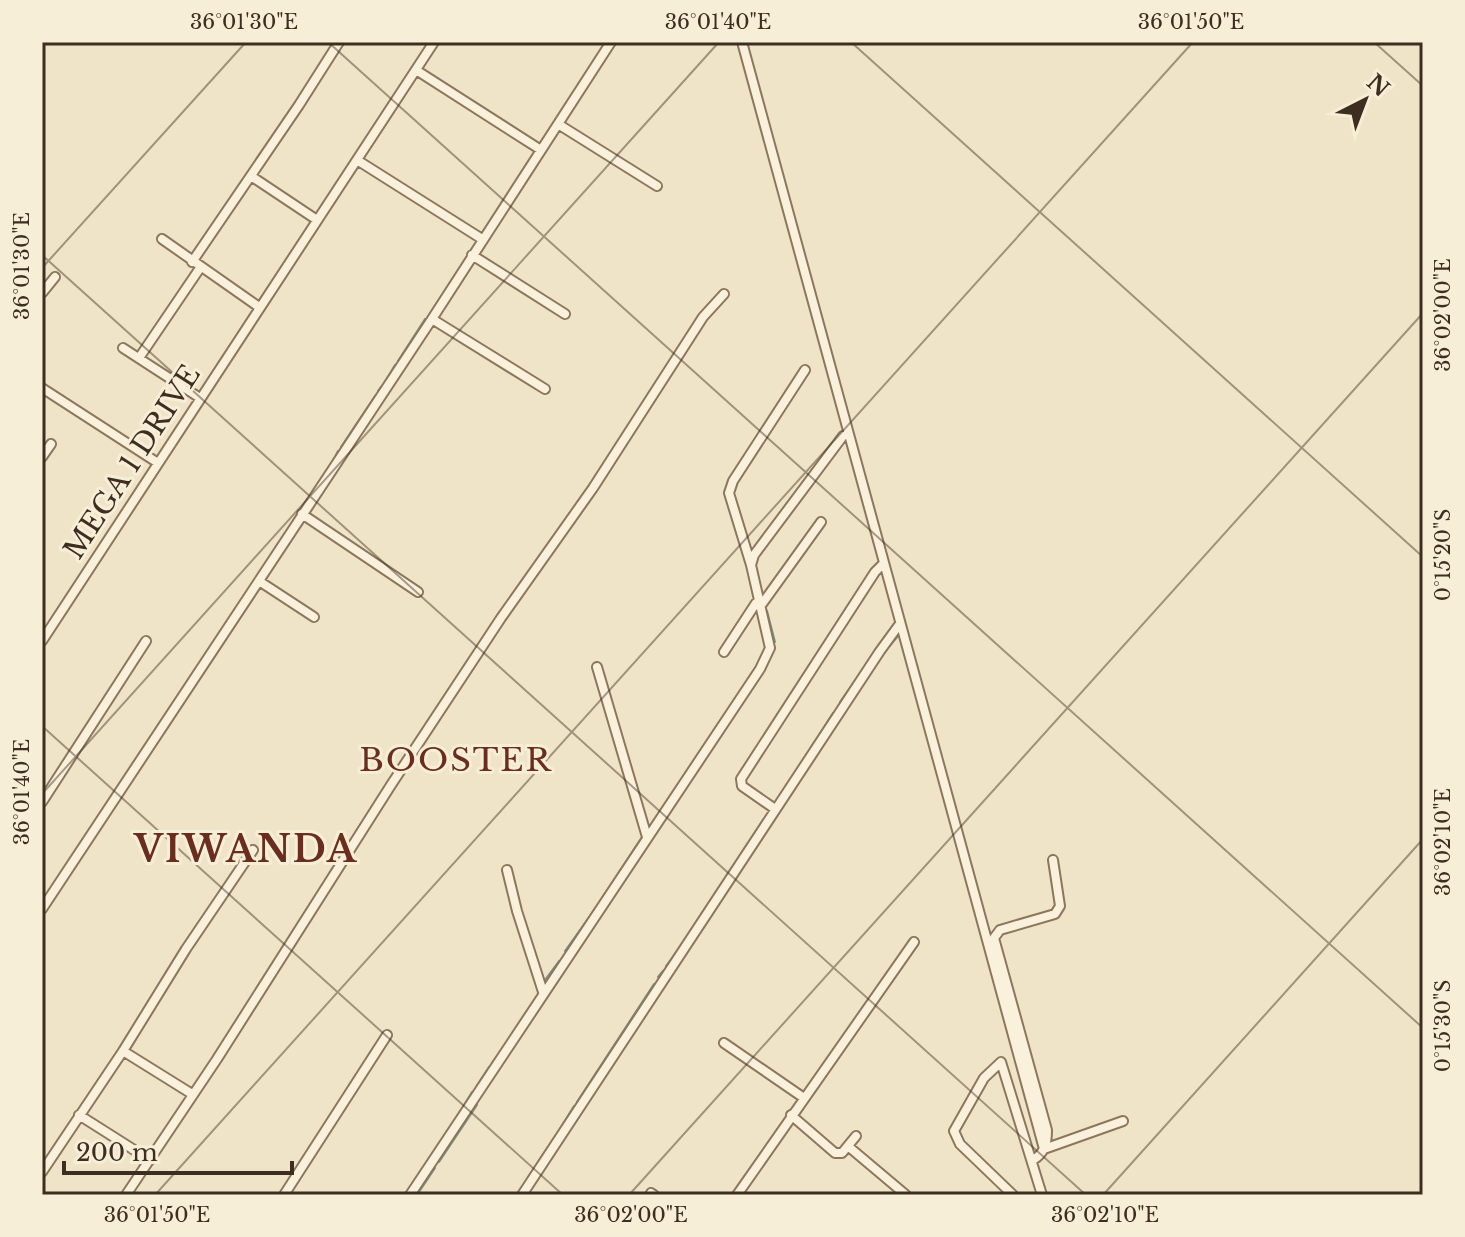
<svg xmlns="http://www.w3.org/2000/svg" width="1465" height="1237" font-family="'Libre Baskerville',serif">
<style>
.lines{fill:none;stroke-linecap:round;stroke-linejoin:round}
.stream{stroke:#6f938a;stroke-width:2}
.street-casing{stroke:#8d765c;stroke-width:12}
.street{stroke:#faf1dc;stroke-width:8}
.ticks{fill:none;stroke:#3d2e20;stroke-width:2;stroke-opacity:0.45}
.labels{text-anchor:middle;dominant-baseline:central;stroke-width:6;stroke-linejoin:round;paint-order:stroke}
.street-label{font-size:28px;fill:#3d2e20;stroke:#f7eed8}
.quarter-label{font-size:32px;letter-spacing:2px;fill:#6b2e1e;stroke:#f7eed8}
.district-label{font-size:36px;font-weight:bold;letter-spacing:2px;fill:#6b2e1e;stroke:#f7eed8}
.neatline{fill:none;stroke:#3d2e20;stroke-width:3}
.ticks-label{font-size:20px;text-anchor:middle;fill:#3d2e20}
</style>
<rect width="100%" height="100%" fill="#f0e4c8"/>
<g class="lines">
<path class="stream" d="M581,81L606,42
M429,315L473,248
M398,361L425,319
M385,382L395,365
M378,391L381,387
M341,447L375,396
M332,463L338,451
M312,493L314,490
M296,516L308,498
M288,529L293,522
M767,611L775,642
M881,656L898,636
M769,659L774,649
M866,664L875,652
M840,702L863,669
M169,710L179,694
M810,749L833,713
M120,783L149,740
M678,786L758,664
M776,802L806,756
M745,849L751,839
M735,864L741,855
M602,898L642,837
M706,923L714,911
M565,951L600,902
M666,966L685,941
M658,977L663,971
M545,980L559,961
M507,1056L621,885
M492,1063L502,1050
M476,1087L489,1067
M577,1102L654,984
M452,1125L472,1092
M560,1129L574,1106
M439,1162L477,1105
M533,1170L556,1135
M417,1195L435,1168
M527,1195L533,1186"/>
<g class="street-casing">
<path id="street" d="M742,42L1044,1149L1123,1121
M416,70L541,150
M558,124L657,186
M357,160L482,239
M251,176L317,220
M162,239L259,307
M472,255L565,314
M192,262L299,105L339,42
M42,293L55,277
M432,319L545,389
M123,348L200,398
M139,358L200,268
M42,388L158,463
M42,457L51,444
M302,514L418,592
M751,565L729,493L733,481L805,370
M259,581L314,617
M42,641L434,42
M724,652L756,603L762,604L821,522
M597,667L647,837
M42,802L146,641
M775,809L742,786L741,779L875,572L883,564
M507,870L517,911L543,992
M42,909L432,319L611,42
M724,1043L804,1098
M123,1051L192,1094
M79,1115L150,1160
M791,1115L835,1153H842L856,1136
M849,1147L906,1195
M1033,1160C1045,1153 1047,1143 1047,1130L994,938L1000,930L1055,914L1060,906L1053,860
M42,1172L123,1051L186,949L253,850
M651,1193L654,1195
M126,1195L217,1059L391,785L501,618L593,488L703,317L724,294
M284,1195L387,1035
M410,1195L760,669L770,648L751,565L754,555L843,436
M522,1195L880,651L899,625
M737,1195L914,942
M1013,1195L960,1144L954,1131L984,1078L1001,1062L1042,1195"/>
</g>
<use href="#street" class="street"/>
</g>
<path class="ticks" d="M328,42L1423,1028M851,42L1423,557M1374,42L1423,86M42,255L1086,1195M42,268L246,42M42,726L563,1195M42,794L719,42M155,1195L1193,42M629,1195L1423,313M1103,1195L1423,839"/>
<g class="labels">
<g class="street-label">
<text transform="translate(132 462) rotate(-57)">MEGA 1 DRIVE</text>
</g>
<g class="quarter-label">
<text x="456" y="760">BOOSTER</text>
</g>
<g class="district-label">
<text x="246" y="849">VIWANDA</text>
</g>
</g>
<rect width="1465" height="1237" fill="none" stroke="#f7eed8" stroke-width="88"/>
<g transform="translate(1365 100) rotate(42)" stroke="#f7eed8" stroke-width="6" paint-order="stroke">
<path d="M0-6L14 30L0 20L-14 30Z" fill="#3d2e20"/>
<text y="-12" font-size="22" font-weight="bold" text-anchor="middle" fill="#3d2e20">N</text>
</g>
<path d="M64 1161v12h228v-12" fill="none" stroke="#3d2e20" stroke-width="4"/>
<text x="76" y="1161" font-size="24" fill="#3d2e20" stroke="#f7eed8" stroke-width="6" paint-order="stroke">200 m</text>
<rect x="44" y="44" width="1377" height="1149" class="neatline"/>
<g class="ticks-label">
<text x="244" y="29">36°01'30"E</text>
<text x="718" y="29">36°01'40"E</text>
<text x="1191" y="29">36°01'50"E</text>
<text transform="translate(22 266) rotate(-90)" y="7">36°01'30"E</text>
<text transform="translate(1443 315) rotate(-90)" y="7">36°02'00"E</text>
<text transform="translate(1443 555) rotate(-90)" y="7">0°15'20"S</text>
<text transform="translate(22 792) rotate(-90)" y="7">36°01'40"E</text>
<text transform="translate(1443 842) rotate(-90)" y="7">36°02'10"E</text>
<text transform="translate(1443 1026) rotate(-90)" y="7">0°15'30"S</text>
<text x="157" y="1222">36°01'50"E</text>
<text x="631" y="1222">36°02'00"E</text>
<text x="1105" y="1222">36°02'10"E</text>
</g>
</svg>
